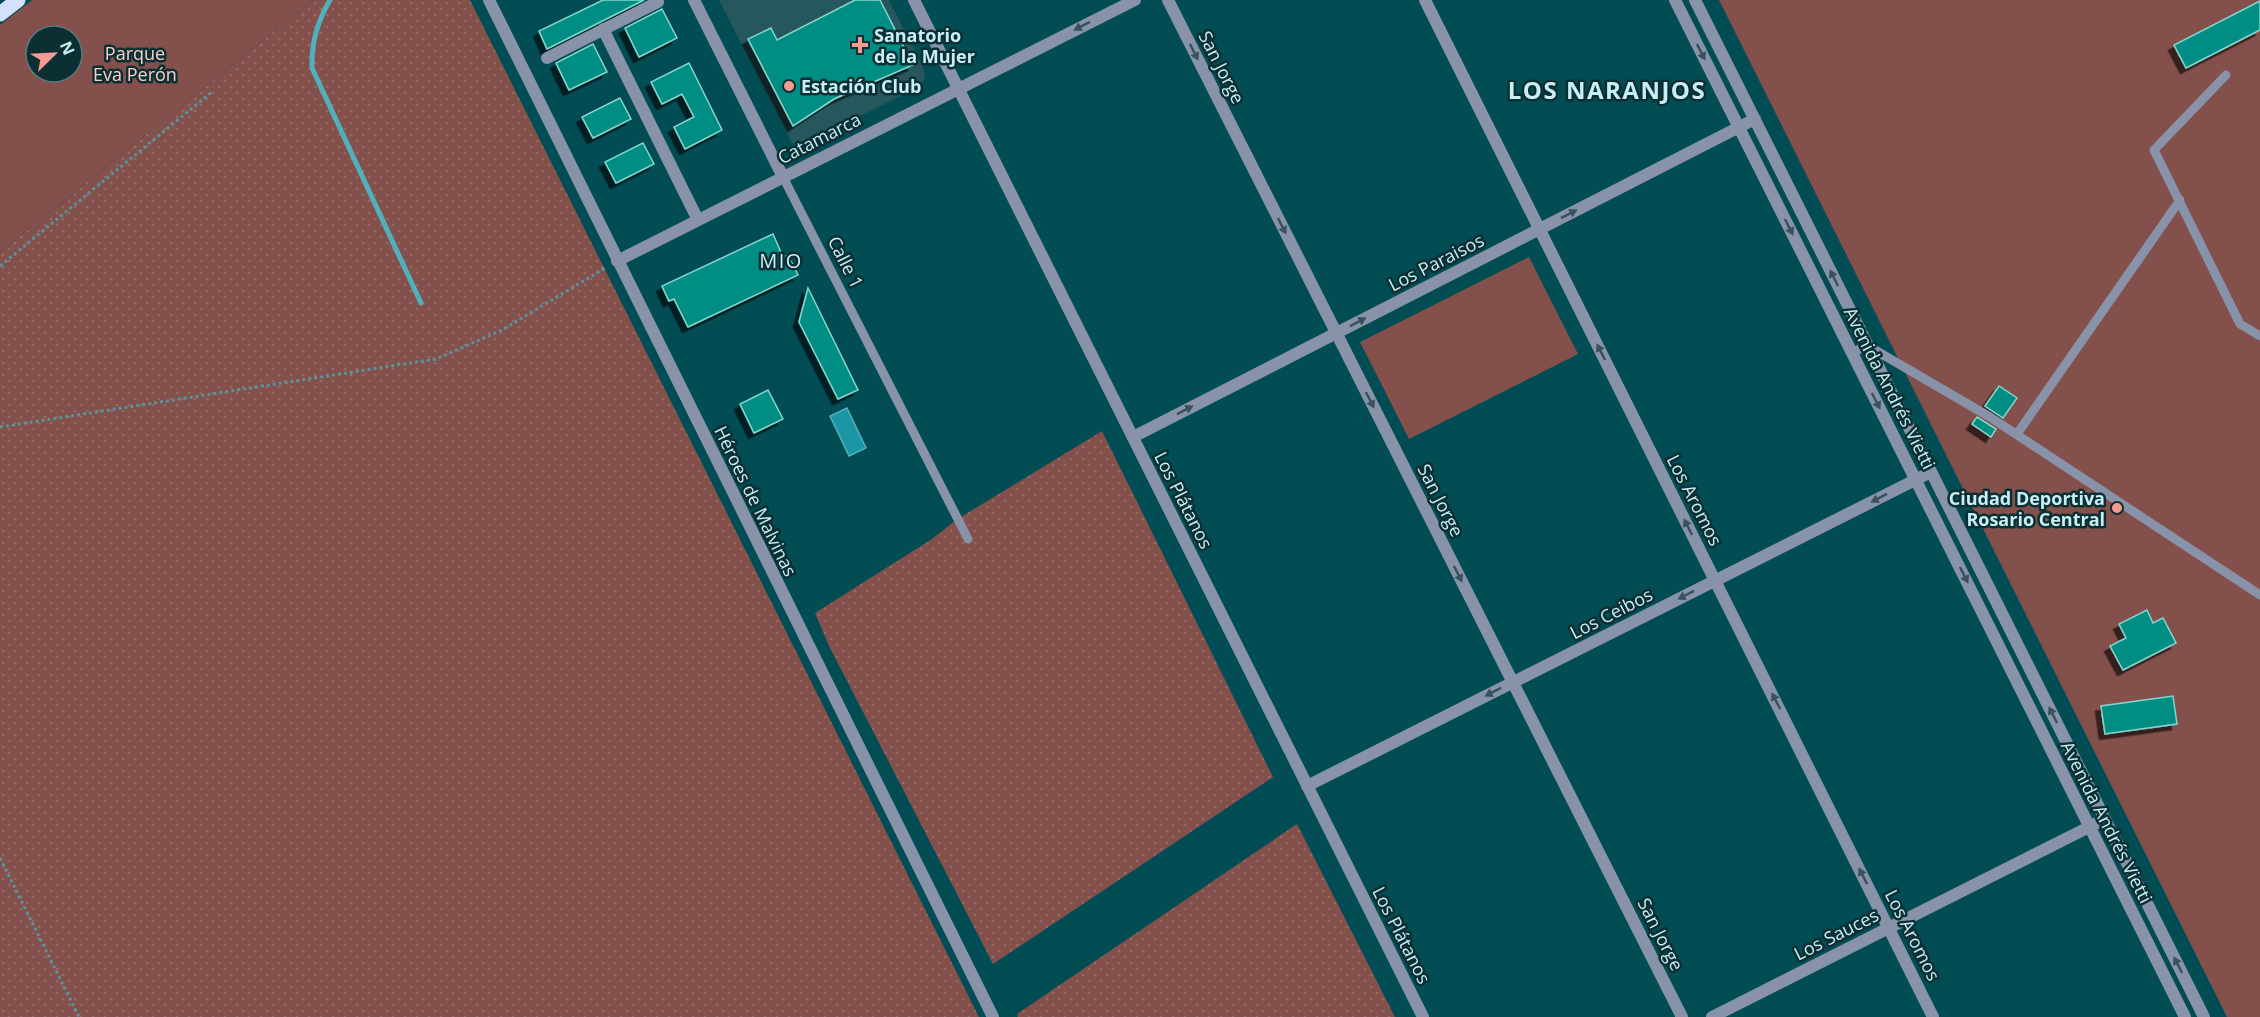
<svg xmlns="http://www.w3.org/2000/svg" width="2260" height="1017" font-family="'Open Sans',sans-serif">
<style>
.built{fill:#25575d}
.grass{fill:url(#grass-dots)}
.park{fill:#83504b;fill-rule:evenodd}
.water{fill:#1c96a4;stroke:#50b1bc;stroke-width:1.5}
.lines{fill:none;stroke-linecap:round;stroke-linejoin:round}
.stream{stroke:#50b1bc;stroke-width:5}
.building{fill:#058d83;stroke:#85d6cd;stroke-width:1.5;filter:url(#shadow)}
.path{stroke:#59949a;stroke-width:3;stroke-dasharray:3 3;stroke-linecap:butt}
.service{stroke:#8892a9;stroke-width:9}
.minor{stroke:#8892a9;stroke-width:12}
.tertiary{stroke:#8892a9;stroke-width:12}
.primary{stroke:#d4e1fd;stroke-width:15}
.oneway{fill:#37525c}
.poi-dot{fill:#f59c92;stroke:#0b2f33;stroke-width:2}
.labels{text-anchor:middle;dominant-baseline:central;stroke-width:5;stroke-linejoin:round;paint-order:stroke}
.poi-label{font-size:18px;font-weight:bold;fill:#c8eff4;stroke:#0b2f33;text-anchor:start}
.park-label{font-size:18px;fill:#fbcec8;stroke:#0b2f33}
.street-label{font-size:18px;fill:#c8eff4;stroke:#0b2f33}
.neighbourhood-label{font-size:20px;letter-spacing:1.5px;fill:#c8eff4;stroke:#0b2f33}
.district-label{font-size:24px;font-weight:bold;letter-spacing:1.5px;fill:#c8eff4;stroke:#0b2f33}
</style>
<defs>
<pattern id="grass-dots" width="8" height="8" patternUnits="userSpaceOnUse" patternTransform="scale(1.5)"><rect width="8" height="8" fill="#83504b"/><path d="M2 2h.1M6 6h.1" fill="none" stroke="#936a66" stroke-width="1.8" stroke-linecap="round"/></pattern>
<filter id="shadow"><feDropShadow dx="-5.5" dy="5.5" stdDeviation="0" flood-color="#0009"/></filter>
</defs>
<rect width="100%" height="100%" fill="#024c54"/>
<path class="built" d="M719,0H889L924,69L925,79L919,87L805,143H792Z"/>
<path class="grass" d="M313,0H470L979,1017H0V252Z
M1102,431L1273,777L993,964L829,646L815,613L932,539L956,520Z
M1297,824L1395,1017H1018L1017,1014Z"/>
<path class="park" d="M32,0H313L0,252V25ZM36,36H72V72H36Z
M1719,0H2260V1017H2227Z
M1529,257L1578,354L1409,439L1360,342Z"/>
<path class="water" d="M847,408L866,448L849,456L830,416Z"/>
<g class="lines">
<path class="stream" d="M330,0C317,22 311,43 312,68L421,303"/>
</g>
<path class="building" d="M603,0H644L547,49L539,31Z
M855,0H880L913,65L834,99L793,126L748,39L771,28L777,40Z
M2260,1V30L2186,68L2174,45Z
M662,9L677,38L639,57L625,28Z
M593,44L607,72L569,90L556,63Z
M689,63L722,130L685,149L674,127L694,117L682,94L662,104L651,82Z
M620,98L631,119L593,138L582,117Z
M643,143L654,164L616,183L605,162Z
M773,234L783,257L788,255L798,275L688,327L674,299L669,301L662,286Z
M808,288L858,390L838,399L799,322Z
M1999,386L2017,398L2003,418L1985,406Z
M768,390L783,419L754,433L740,404Z
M1977,417L1996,429L1991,437L1972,424Z
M2147,610L2153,623L2163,618L2176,643L2123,670L2110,646L2126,638L2119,624Z
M2173,696L2177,724L2105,734L2101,706Z"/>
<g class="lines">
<path class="path" d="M0,266L213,91
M0,427L436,359L502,330L605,268
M0,858L79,1017"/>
<path class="service" d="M2226,75L2154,150L2240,324L2260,336
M783,177L968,539
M1852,352L1868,346L1990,417L2260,595
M2017,434L2180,200"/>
<path class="minor" d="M489,0L993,1017
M694,0L783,177
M1168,0L1682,1017
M1425,0L1933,1017
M1675,0L2185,1017
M1695,0L2204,1017
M603,29L698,220
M547,58L658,2
M617,261L1135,0
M1133,437L1755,119
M1307,786L1931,472
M1712,1017L2105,819"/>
<path class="tertiary" d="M914,0L1423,1017"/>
<path class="primary" d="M0,14L18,0"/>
</g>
<defs><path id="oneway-solid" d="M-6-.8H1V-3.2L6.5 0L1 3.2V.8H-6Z" transform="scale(1.5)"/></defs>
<g class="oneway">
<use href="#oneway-solid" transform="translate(1082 26) rotate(153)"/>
<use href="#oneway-solid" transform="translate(1194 52) rotate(63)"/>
<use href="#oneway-solid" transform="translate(1701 52) rotate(63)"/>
<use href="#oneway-solid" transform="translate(1569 214) rotate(-27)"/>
<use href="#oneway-solid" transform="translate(1282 226) rotate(63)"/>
<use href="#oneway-solid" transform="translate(1789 227) rotate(63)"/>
<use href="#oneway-solid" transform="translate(1834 278) rotate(-117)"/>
<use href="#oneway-solid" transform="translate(1358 322) rotate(-27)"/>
<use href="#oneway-solid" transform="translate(1601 352) rotate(-117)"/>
<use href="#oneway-solid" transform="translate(1370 400) rotate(63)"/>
<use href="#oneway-solid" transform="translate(1876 401) rotate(63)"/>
<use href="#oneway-solid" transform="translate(1185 410) rotate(-27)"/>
<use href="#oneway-solid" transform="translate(1879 498) rotate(153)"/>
<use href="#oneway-solid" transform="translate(1688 527) rotate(-117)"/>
<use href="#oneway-solid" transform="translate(1458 574) rotate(63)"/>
<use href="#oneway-solid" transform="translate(1964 575) rotate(63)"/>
<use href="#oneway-solid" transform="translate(1686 595) rotate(153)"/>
<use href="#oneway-solid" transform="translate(1493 692) rotate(153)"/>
<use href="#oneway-solid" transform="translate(1776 701) rotate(-117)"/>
<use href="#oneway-solid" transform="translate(2053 715) rotate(-117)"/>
<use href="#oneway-solid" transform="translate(1863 876) rotate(-117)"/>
<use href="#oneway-solid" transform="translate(2178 965) rotate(-117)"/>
</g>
<g class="poi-dot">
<path d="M857 36h6v6h6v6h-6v6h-6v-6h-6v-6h6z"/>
<circle cx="789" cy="86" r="6"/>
<circle cx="2117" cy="508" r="6"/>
</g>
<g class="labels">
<g class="poi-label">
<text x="874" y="35">Sanatorio<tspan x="874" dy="21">de la Mujer</tspan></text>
<text x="801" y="86">Estación Club</text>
<text x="2105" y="498" text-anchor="end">Ciudad Deportiva<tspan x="2105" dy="21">Rosario Central</tspan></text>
</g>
<g class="park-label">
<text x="135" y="53">Parque<tspan x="135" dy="21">Eva Perón</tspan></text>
</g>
<g class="street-label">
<text transform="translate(1222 67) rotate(63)">San Jorge</text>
<text transform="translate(819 138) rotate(-27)">Catamarca</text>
<text transform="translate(846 262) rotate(63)">Calle 1</text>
<text transform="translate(1436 262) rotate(-27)">Los Paraisos</text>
<text transform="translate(1890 388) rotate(63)">Avenida Andrés Vietti</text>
<text transform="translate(1184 500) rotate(63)">Los Plátanos</text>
<text transform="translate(1441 500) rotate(63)">San Jorge</text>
<text transform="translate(1695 500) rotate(63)">Los Aromos</text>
<text transform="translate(756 501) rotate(64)">Héroes de Malvinas</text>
<text transform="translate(1611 613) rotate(-27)">Los Ceibos</text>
<text transform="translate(2107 822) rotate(63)">Avenida Andrés Vietti</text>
<text transform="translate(1661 934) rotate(63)">San Jorge</text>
<text transform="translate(1836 934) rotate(-27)">Los Sauces</text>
<text transform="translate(1402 935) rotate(63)">Los Plátanos</text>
<text transform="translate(1913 935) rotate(63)">Los Aromos</text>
</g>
<g class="neighbourhood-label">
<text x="781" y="260">MIO</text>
</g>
<g class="district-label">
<text x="1607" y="89">LOS NARANJOS</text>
</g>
</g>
<g transform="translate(54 54) rotate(66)"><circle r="28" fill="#0b2f33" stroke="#577c80" stroke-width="1.5"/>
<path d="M0-4.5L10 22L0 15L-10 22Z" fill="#f59c92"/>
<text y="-9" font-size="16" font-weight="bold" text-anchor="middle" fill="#c8eff4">N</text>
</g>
</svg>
